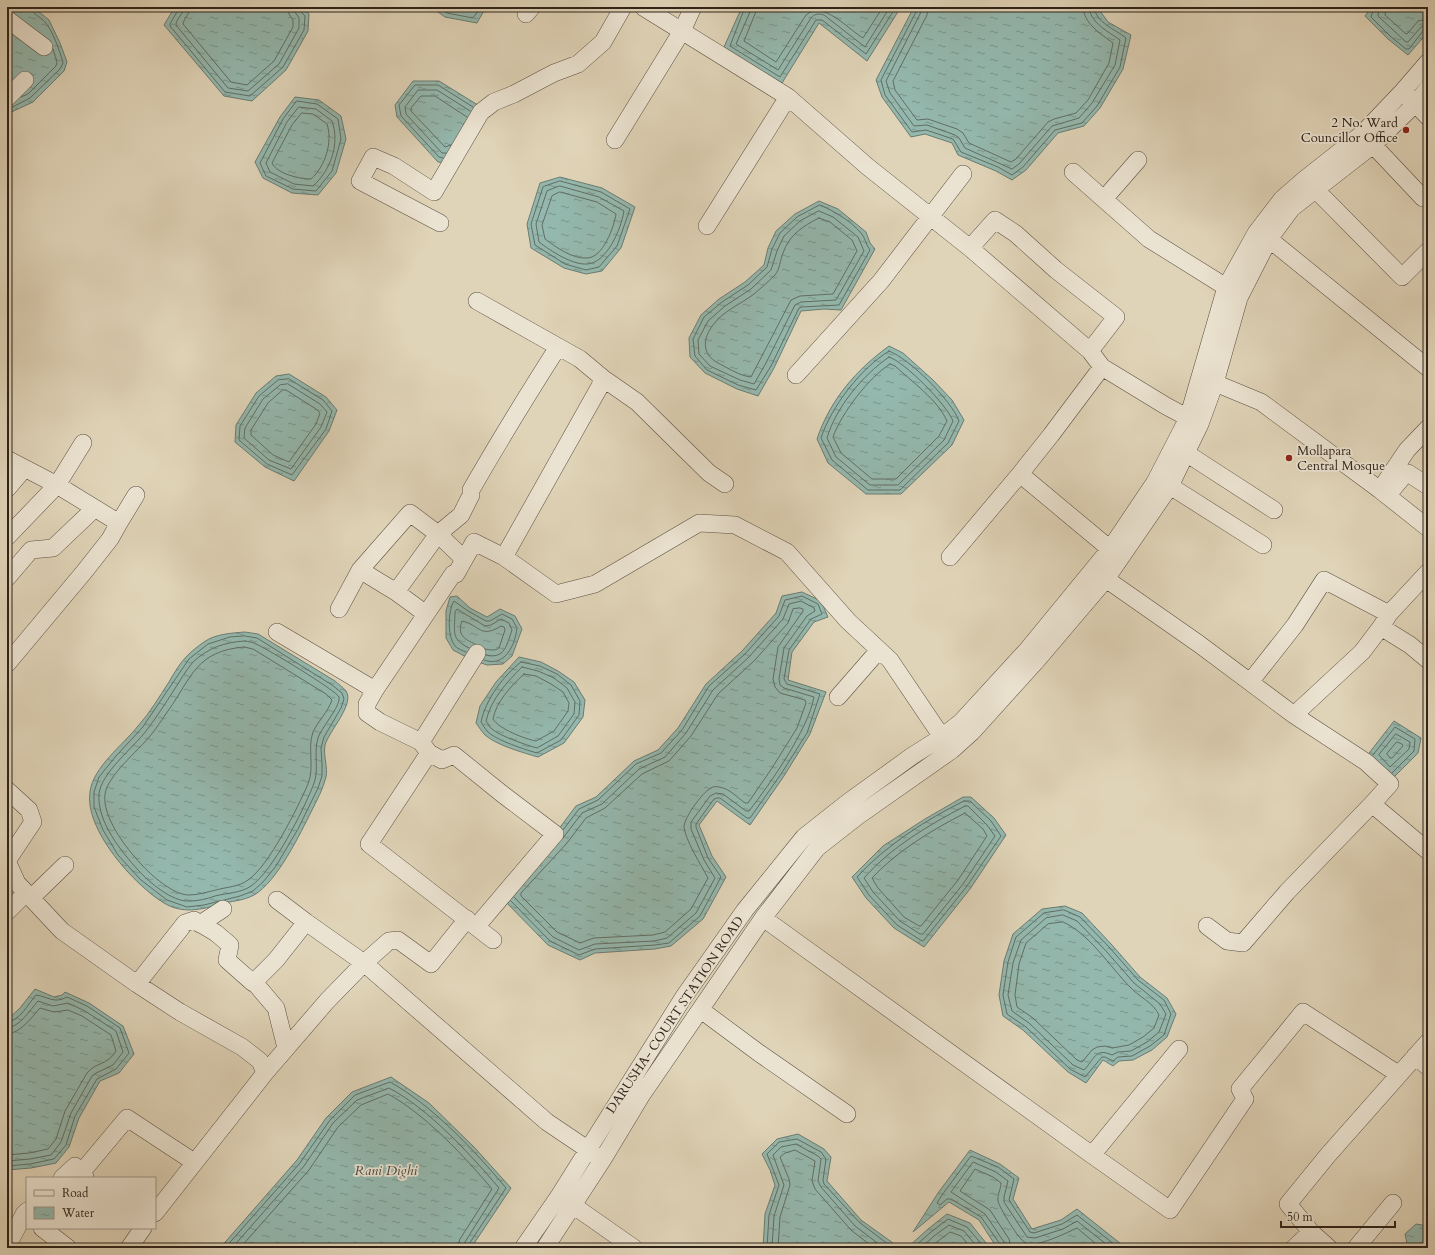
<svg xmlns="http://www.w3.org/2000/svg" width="1435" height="1255" font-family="Cardo,serif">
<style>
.water{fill:url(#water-ripples);stroke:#6b7c73}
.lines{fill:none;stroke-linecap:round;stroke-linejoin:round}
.shore{stroke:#616e64;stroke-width:1}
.minor-casing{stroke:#5a4f42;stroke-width:18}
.minor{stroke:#ebe3d1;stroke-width:17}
.poi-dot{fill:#8f2418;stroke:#ebe3d1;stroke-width:1.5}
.labels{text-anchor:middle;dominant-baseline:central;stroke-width:3.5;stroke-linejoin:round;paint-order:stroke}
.poi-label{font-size:13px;fill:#2e231a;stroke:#ebe3d1;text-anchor:end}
.street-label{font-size:13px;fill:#2e231a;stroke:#ebe3d1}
.water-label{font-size:14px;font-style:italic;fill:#48483f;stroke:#ebe3d1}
</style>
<defs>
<pattern id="water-ripples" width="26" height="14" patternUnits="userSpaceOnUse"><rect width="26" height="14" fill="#94b8ae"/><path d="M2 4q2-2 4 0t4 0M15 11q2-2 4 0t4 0" fill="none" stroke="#79958d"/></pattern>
</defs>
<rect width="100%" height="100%" fill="#e0d4b8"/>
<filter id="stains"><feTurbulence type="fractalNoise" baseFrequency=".005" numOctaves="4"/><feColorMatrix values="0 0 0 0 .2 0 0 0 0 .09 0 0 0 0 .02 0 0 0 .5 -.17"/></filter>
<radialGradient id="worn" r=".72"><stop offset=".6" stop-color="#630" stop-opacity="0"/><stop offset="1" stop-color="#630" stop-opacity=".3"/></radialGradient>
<path class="water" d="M7,7H33L49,20L60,43L67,62L64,71L33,102L7,114Z
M177,7H302L309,14L308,31L286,70L252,101L224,96L164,25L173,10Z
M431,7H486L477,23L445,17Z
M742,7H901L867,61L819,23L782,83L724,47Z
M914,7H1097L1108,22L1131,35L1123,69L1100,108L1084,126L1058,133L1026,170L1012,180L996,171L958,155L952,143L925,134L911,137L882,97L876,80Z
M1372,7H1428V32L1408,55L1388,39L1365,16Z
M413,81H439L481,107L487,118L466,153L450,163L438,162L397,117L395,105Z
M295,97L319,100L341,116L346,139L336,173L318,195L292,193L263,178L255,162L280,117Z
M560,177L602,188L635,207L621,248L602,271L586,274L564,268L531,248L527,224L540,183Z
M819,201L838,209L866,232L870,243L875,249L841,310L824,309L801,311L774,368L758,396L737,389L705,373L690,357L689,338L701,315L719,299L745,282L764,265L768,248L776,231L795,214Z
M889,346L903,353L933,380L952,400L964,420L952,445L901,494H866L828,463L817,439C830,400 856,370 889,346Z
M289,374L326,397L337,410L329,431L294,481L265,467L235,442L236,425L256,393L276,376Z
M802,592L821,601L828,617L814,622L792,652L788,680L826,692L810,734L784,776L750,825L717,801L699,825L712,856L726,877L703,919L671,946L655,949L595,953L580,960L548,945L499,895L555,834L576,806L596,797L634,761L658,750L678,728L706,684L742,651L776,613L782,596Z
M457,596L470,608L487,617L500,609L515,616L522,629L512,656L503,664L487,665L470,659L453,650L446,638V611L450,597Z
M245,632L258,634L335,681C338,684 343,687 346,691C355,704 329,731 325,745C323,755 328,767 326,777C323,789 317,800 312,810C300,834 277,882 254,895C243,901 231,901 220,904C201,910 182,914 164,903C134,885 84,829 90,792C93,767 123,745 138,726C150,713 159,697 169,682C174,673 180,663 187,656C192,651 198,646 204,642C215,634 232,633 245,632Z
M519,657L541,662L558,671L574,682L585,700L583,717L564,743L538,757C524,753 496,745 485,735C482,732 479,727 476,723L480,706L496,682Z
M1394,721L1421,738L1418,753L1391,780L1366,757Z
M963,797H971L994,818L1006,835L970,889L924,947L894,928L866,898L852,877L883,846L925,819Z
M1065,906L1082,913L1112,945L1140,977L1167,998L1176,1014L1167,1037L1152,1050L1133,1060L1119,1061L1113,1066L1103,1060L1086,1083L1068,1072L1023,1030L1003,1016L999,995L1004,961L1013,934L1042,909Z
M35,989L54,997L62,995L65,992L89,1003L123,1026L134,1054L119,1073L100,1081L79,1118L69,1147L56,1163L31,1168L7,1170V1020L20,1008Z
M391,1077L429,1103L474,1147L511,1188L471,1248H220L297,1160L326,1118L352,1092Z
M798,1134L824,1149L831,1157L827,1181L861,1220L900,1248H763L765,1214L775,1185L770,1170L762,1154L777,1139Z
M970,1150L1000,1164L1019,1178L1013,1199L1032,1229L1061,1220L1077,1209L1126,1248H997L979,1220L949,1202L913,1232L938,1193Z
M947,1214L970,1223L990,1248H907L928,1229Z
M1416,1224L1428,1226V1248H1408L1405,1234Z"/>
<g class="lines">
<path class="shore" d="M179,7L178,10L170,24V26L225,92L250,96L283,67L304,30L305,16L300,11L299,7
M184,7C184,14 176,18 176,25L228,88L248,91L279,64L299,28V18L295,12L294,7
M190,7C190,14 184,18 183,24L231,82L247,85L274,61L293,27V20L289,14L288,7
M438,7L447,13L473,18L481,7
M745,7L730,46L780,77L816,20H822L866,54L896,7
M750,7V12L736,44L778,70L811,18C814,14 819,13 824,15L865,47L890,7
M757,7L755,14L744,41L776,62L806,15C823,0 848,29 863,38L883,7
M917,7V10L881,80L885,95L912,132L926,130L953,139L961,152L998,167L1012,175L1023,167L1055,130L1082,123L1097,106L1120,67L1126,38C1115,29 1096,23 1094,7
M922,7L921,12L886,81L890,93L914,126L927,125L955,135L959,138L965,148L1012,169L1019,164L1052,126L1079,118L1092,103L1115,65L1120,40C1109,32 1090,23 1089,7
M928,7L927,15L893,81L895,90L917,120L928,119L957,129L963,133L969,143L1011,162L1016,159L1048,122L1054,119L1076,113L1088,100L1109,63L1113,43C1101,34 1084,24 1083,7
M1374,7L1371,17L1390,36L1406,49H1409L1423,31L1428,30
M1379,7L1378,16L1406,42H1408L1421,27L1428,25
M1386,7L1385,15L1406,34L1408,33L1418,21L1428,19
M21,97L28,94L56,66L57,62L53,49
M297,101L317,104L338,119L341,139L332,171L316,191L293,189L266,176L260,163L283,119Z
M299,107L316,109L332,121C340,143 331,170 313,186L294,184L270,172L266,163L287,122Z
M7,110L30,98L60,69L63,63C61,54 52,29 45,22C41,17 31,14 31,7
M302,113L313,114L327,124C333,142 325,167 311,179C300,179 277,174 272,163L292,125Z
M451,145L445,147L411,111V108L421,96H435L467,117
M446,153H442L406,114L405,107L418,90H437L470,111
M443,158L439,157L401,116L399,105L415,85H438L473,107
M560,181L601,192L630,209L617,246L599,267L586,270L565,264L535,245L531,224L543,187Z
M560,186L599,197L624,211C621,229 607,263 587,264C572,265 551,251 539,242L536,224L547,191Z
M560,192L597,202L616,214C614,227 603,258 587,258C572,259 556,247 545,239L542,225L552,196Z
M820,205C834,211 851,221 861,233C865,237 866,245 870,250L839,305L802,307L799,308L771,366L756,390L738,385L707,370L695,356L693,339L704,317L722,302L748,285L767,267L772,249L780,233L797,217Z
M819,211L833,217L858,237L864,251L836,300L801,302L795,305L766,363L754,384L740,380L710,366L699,354L698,340L708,321L725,306L751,289L771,270L777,251L784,236L800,221Z
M819,218L830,222L852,240L857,251L833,294L800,296L791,300L751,377C740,376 728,368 718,363C701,354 703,338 713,325C723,311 741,304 754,294C761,288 768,282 775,275C780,269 780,260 783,253C789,235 803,226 819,218Z
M889,351C910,359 951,400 959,421L948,443L900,490H868L832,460L821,438C831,407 861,368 889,351Z
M889,357C905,362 947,405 953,421L944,440L898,485H870L836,457L827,438C836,407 863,375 889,357Z
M890,364L895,366C911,381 938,400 947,421L939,436L896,479H872L841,453L833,437C841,414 869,377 890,364Z
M289,379L323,400L332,411L326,429L292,475L267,464L239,440L240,426L259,396L278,380Z
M288,384L320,404L327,412L321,427L291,469L269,460L244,438L245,428L263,399L280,385Z
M283,390H286L316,409L320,413L316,424L289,462L273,455L251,435V430L268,403Z
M800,608L803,609V611L778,647L773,679L775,687L780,693L805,700L806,703L797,728L772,768L748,803H745C738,798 729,788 719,787C715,786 711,787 708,790C701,795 683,819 684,828C687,843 701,865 708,878L691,909L665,932L653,935L594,938L580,943L557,932L521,896V893L567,843L586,818L605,808L642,774L669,761L691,736L718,694L754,661L788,623L793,609Z
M245,636L257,638L332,685L342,693L344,699L341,708L324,737L321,748L322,764V776L318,788L298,829L276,866L263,882L253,891L240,896L204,905L187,907L167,900L141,880L118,855L103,830L94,807V792L99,777L116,756L142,728L189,659L208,644L230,637Z
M245,641C249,642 253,642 256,644C266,648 337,691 339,697C341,706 321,728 318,738C313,754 320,770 313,786C303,811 273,871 251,886C241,893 227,893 215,896C207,899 198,901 189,901C172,902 149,882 138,870C121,851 97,822 99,794C101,773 133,748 146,731C156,718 165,704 174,690C180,681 186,670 193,662C208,648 225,642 245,641Z
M475,644C464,639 457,635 462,621C480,625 480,639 501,626L504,627L505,630L499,648C495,651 490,650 485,649
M244,647L253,649L326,694L332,700C328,712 318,721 313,732C307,749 315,766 308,784C298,807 269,866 248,880C239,887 226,887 216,890C207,892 198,895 189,895C173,895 151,875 141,864C126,848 102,817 105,794C108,775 138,751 150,736C157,728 162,719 168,711C192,677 196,651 244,647Z
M469,648C450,639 455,631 455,612L457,609L485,626L491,625L501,619L509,623L512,630C507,644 505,660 486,655
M466,652C463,651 458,649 455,646C447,637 448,610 454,601L468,611L486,621H490L502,614L512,619L517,628C515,645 505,668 484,660
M521,662L540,666L557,674L571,685L580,701L579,715L561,740L537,753C526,750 496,740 488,732C485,729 483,725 481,722C486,699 503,676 521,662Z
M522,667L538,671L554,678L567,688L575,702L574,714L558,736L537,748C526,745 500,736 492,729C489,727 488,723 486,721C491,699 507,682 522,667Z
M524,674L536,676L551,684L563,692L569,703L568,711L554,731L536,741C525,739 499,729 493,719C496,702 511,686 524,674Z
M1396,734L1410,742L1409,749L1390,767L1379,755Z
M1397,742L1402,744L1403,746L1392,758H1390L1387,754Z
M1373,755L1395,727L1415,739L1414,751L1392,773
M964,801H970L991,821L1001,836L967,886L924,940L922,941L897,925L869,895L857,877C885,846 927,819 964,801Z
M965,806H968L987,825L995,836L963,884L923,934H920L900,921L873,892L864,878C891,847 929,825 965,806Z
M965,813L983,829L987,836L958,880L921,926H919L904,917L878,888L872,878C897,851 932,830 965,813Z
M514,897L553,937L579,950L595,944L654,941L667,938L696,913L715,878L704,860L691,829V822L710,796L716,793L723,794L746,811H749C770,784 808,730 814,697L784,688L780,685L779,679L784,648L807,616L815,611L814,608L801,601L789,604L783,619L749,657L713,690L686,733L665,757L639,769L602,804L582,813L563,838
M511,901L550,941L579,955L595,949L655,945L669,943L700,916L721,877L708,858L696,827V824L714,799L717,798H720L747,818H750L781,774L807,733L820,694L787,684L784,679L789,650L811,619L822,614L818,604L802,596L785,600L779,616L745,654L709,686L682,730L661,753L636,764L598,800L579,809L563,830
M1064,910L1080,917L1109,947L1138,980L1164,1000L1171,1014L1164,1035L1150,1046L1132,1056L1118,1057L1113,1061L1105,1057H1102L1085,1077L1070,1069L1026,1027L1007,1014L1003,995L1008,962L1016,937L1044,913Z
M1063,915L1077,921L1106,951L1134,983L1160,1004L1166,1014L1159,1032L1147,1042L1131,1051L1118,1052L1112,1055C1095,1047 1094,1060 1084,1070L1073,1065L1029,1023L1012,1011L1008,995L1013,963L1021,940L1046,918Z
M1063,922C1089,933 1110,967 1130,987C1139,997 1153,1002 1159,1015L1154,1028L1143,1037L1129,1045L1112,1048L1105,1046L1097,1047L1092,1050L1082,1062L1077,1060L1033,1018L1017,1007L1015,995L1019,964L1026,943L1048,924Z
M7,1022C20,1021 28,1004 36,995C49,997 54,1004 67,997L87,1006L120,1028L129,1053L116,1069L97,1079L75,1116L66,1145L54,1159L30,1164L7,1166
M7,1028C20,1027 30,1010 38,1001L53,1006L68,1003L85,1011L116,1031L123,1052L113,1065L96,1073L92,1076L71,1113L61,1142L51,1155L30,1159L7,1161
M7,1034C21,1033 31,1018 40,1008L54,1012L68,1010L82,1016L111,1035L116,1051C108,1065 96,1062 87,1073L65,1111L56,1139L48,1149L29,1153L7,1155
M225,1248L300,1163L330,1120L355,1095L390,1082C432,1105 475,1151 506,1188L469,1244L468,1248
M232,1248L304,1166L333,1123L357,1100L389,1088C429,1109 470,1154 499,1188L465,1242L463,1248
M240,1248L309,1170L338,1127L361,1105L388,1094C425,1114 465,1157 492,1189L460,1239L457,1248
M767,1248L769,1215L779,1185L767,1154L779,1142L797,1139L821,1152L826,1159L823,1180L824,1184L859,1222L893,1248
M772,1248L774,1216L784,1185L773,1155L781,1147L796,1144L818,1156L821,1159L818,1181L821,1187L855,1226L884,1248
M778,1248L780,1217L790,1185L789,1179L780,1157L785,1153L795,1150L815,1161L812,1181L815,1189L851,1230L874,1248
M913,1248L931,1232L948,1219L967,1227L985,1248
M921,1248L934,1236L949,1225L964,1231L978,1248
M929,1248L950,1232L961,1236L971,1248
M1000,1248V1244L981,1217L951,1199H947L940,1205L937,1203L942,1195L971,1156L998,1167L1014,1179L1009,1200L1030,1232L1034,1233L1062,1224L1077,1215L1119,1248
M1005,1248L1004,1242L985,1214L951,1192L973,1162L996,1172L1008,1181L1004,1197V1202L1027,1237L1035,1238L1063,1229L1077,1221L1111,1248
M1011,1248L1009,1239L990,1210L960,1191L975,1169L993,1177L1001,1183C1001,1189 997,1195 998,1201C999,1207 1017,1236 1022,1240C1024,1242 1027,1244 1030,1244C1042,1245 1066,1233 1077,1228L1101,1248"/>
<g class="minor-casing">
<path id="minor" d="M643,7L788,97L868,167L970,248L1090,351L1102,367L1166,406L1198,423
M526,14L532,7
M7,19L44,47
M1408,96L1428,117
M7,98L25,80
M615,140L682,31L693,7
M1373,145L1423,198L1428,193
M1073,172L1149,239L1226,287
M1315,189L1402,277L1428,251
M1104,199L1138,160
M440,223L360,181L373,157L394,166L434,192L481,112L494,102L514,94L554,73L578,64L603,42L623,7
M707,226L788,97
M1269,239L1428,368
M970,248L995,220L1016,234L1056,270L1116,317L1090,351
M477,301L580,359L604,379L637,402L709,473L725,484
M1102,367L1051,435L1020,474L1110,549
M796,375L881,281L963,174
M1205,380L1215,383L1261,402L1380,490L1428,528
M1186,453L1274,510
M7,459L57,485L119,523L136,495
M1170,486L1263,545
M7,489L24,469
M1380,490L1407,450L1428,428
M1391,491L1406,473H1408L1428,486
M7,537L57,485L83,443
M504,557L604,379
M950,557L1020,474
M360,570L396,592L426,614
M7,578L31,550L53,548L94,509
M1106,579L1199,644L1294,715L1366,762L1390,784L1372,804L1428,851
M396,592L438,534L461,515L471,495V490C499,441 528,394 558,347
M339,609L360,570L410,513L438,534L464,559
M1389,614L1428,572
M277,632L375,690L367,704V713L380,722L421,742L429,753L369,844L493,940
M7,664L84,572L110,539L119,523
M1250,682L1295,625L1324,580L1389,614L1381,627L1410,645L1428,660
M375,690L453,574H456L474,542L504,557L556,594L595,584L699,523L735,525L787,552L848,621L890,660L942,737
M838,697L879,650
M1294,715L1362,652L1381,627
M421,742L477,653
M429,753L442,760L454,755L501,793L555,834L476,927
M7,790L29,810L33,822L7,861
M7,861L17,883L62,931L137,984L180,1012L242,1047L260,1061L265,1073L155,1213
M31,898L65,865
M277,900L306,922
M7,912L26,893
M763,918L1092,1155L1179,1049
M200,924L223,909
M1207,926L1227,941L1243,943L1287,892L1372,804
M254,982L276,1008L286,1048
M137,984L185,923L194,920L216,933L230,945L227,960L253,983L276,960L306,922L364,963L389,941L398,940L431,964L467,919
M701,1010L759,1053L847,1114
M1415,1056L1428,1067
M265,1073L327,1001L364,963L547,1122L596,1155
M1092,1155L1170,1210L1245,1099L1240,1089L1303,1012L1398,1074
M81,1173L127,1118L194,1162
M62,1178L75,1166L85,1177
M564,1199L634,1248
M42,1228L68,1248
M7,1247L24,1214L27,1211
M129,1248L143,1228
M523,1248L559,1196L683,998L745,910L804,837L847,803L912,756L942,737L961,722L1028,649L1110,549L1155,482L1188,418L1226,287L1256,233L1282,199L1305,179L1362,134L1403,91L1428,62
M545,1248L603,1159L641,1096L763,918L817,848L858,816L952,750L972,732L1038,659L1106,579L1170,486L1200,424L1215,383L1239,298L1269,239L1292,208L1373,145L1415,104L1428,88
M1294,1248L1311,1232
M1329,1248L1311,1232L1288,1204L1328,1155L1428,1042
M1356,1248L1393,1203"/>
</g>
<use href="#minor" class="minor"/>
</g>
<g class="poi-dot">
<circle cx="1406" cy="130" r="4"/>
<circle cx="1289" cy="458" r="4"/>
</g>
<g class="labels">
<g class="poi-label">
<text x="1398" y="123">2 No. Ward<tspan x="1398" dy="15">Councillor Office</tspan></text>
<text x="1297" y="451" text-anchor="start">Mollapara<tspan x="1297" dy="15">Central Mosque</tspan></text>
</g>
<g class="street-label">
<text transform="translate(675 1015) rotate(-56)">DARUSHA- COURT STATION ROAD</text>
</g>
<g class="water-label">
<text x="386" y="1170">Rani Dighi</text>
</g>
</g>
<rect width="1435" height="1255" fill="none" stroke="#e0d4b8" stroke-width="24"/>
<rect x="8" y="8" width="1419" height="1239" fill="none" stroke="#2e231a" stroke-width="2"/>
<rect x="12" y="12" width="1411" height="1231" fill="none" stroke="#2e231a"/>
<rect x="26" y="1177" width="130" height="52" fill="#ebe3d1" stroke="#9f9688"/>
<rect x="34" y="1190" width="20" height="6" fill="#ebe3d1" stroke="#9f9688"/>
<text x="62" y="1197" font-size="12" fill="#2e231a">Road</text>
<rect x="34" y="1207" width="20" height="12" fill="url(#water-ripples)" stroke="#9f9688"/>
<text x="62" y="1217" font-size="12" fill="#2e231a">Water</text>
<path d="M1281 1221v6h114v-6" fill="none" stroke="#2e231a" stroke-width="2"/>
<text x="1287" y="1221" font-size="12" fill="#2e231a" stroke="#ebe3d1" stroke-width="3" paint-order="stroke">50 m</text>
<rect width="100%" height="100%" filter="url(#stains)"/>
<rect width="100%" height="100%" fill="url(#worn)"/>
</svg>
